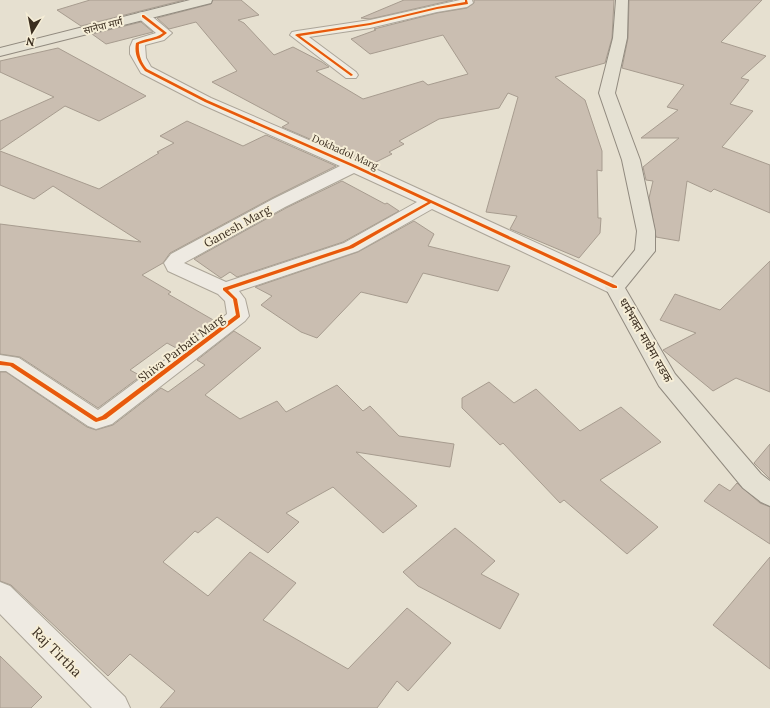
<svg xmlns="http://www.w3.org/2000/svg" width="770" height="708" font-family="Lora,'Noto Sans Devanagari',serif">
<style>
.building{fill:#cabeb1;stroke:#a79c8f}
.lines{fill:none;stroke-linecap:round;stroke-linejoin:round}
.minor-casing{stroke:#aca598;stroke-width:2}
.major-casing{stroke:#918a7f;stroke-width:2}
.minor{fill:#eeeae2;fill-rule:evenodd}
.major{fill:#e5e1d3;fill-rule:evenodd}
.cycleway-casing{stroke:#f6eed7;stroke-width:3}
.cycleway{fill:#e8590c;fill-rule:evenodd}
.labels{text-anchor:middle;dominant-baseline:central;stroke-width:4;stroke-linejoin:round;paint-order:stroke}
.far-street-label{font-size:10px;fill:#3b2e20;stroke:#f6eed7}
.street-label{font-size:12px;fill:#3b2e20;stroke:#f6eed7}
.near-street-label{font-size:14px;fill:#3b2e20;stroke:#f6eed7}
</style>
<rect width="100%" height="100%" fill="#e6e0d0"/>
<path class="building" d="M90,0H184L81,26L57,10Z
M213,0H241L259,15L238,20L244,23L274,55L293,47L322,62L329,67L316,71L363,99L423,81L428,85L468,74L443,35L370,54L351,39L376,30L374,29L437,13L467,8L474,3V0H614L612,38L605,63L555,77L585,100L602,151V171L597,170L598,218H601L600,233L579,258L510,229L517,216L486,212L518,97L508,93L499,108L439,119L399,141L404,144L389,152L392,154L370,165L282,127L289,123L212,82L237,71L196,22L169,29L157,18L211,4Z
M404,0H453L370,19L361,18Z
M629,0H762L721,42L766,56L741,78L749,80L730,104L753,111L722,147L770,165V213L714,189L711,192L687,181L679,241L656,237L649,198L653,181L646,180L643,167L679,138H641L678,110L667,107L684,85L622,68L628,38Z
M141,22L153,32L106,44L92,34Z
M58,48L146,96L99,121L65,106L0,150V121L54,97L0,72V61Z
M187,121L243,146L266,135L336,166L272,198L170,253L163,263L142,275L171,292L168,294L215,321L178,349L167,343L130,370L141,376L98,408L20,357L0,354V224L141,242L53,186L34,199L0,185V151L99,189L159,153L157,152L174,143L160,136Z
M342,181L385,204L387,203L399,211L343,242L237,277L230,272L221,278L194,259L286,208Z
M414,221L434,234L428,246L510,266L498,291L423,273L407,303L361,292L317,338L301,332L261,305L272,296L255,287L358,252Z
M770,261V392L736,378L713,391L663,350L696,333L660,320L675,294L720,310Z
M234,331L261,348L205,395L240,419L277,401L286,412L337,385L363,411L370,406L399,436L454,444L450,467L356,452L417,506L383,533L333,487L286,513L299,522L268,553L217,517L198,533L195,531L163,562L208,596L250,552L296,583L263,620L348,669L407,608L451,643L408,691L397,681L377,708H160L175,691L130,654L108,676L11,585L0,581V372H6L87,427L96,430L113,425L161,388L168,392L205,365L197,360Z
M489,382L514,403L536,389L580,431L621,407L661,442L600,480L658,527L627,554L564,500L560,503L503,443L500,445L462,408V398Z
M770,444V479L754,463Z
M737,483L760,503L770,507V544L704,501L719,484L730,491Z
M455,528L495,561L481,574L519,594L500,629L418,586L403,572Z
M770,557V669L713,625Z
M0,656L42,697L31,708H0Z"/>
<g class="lines">
<g class="minor-casing">
<path id="minor" d="M460,0H472L473,3L467,7L437,12L370,28L309,37L356,72L358,75L356,78H346L290,35L292,32L297,31L370,20Z
M143,12L148,13L172,33L164,40L145,45L146,58L151,67L211,98L360,162L622,282L625,287L622,292L615,294L608,292L432,209L358,251L239,291L245,299L249,316L245,321L112,424L96,429L88,426L6,371H0V355L19,358L98,410L227,314L225,301L218,294L168,271L164,263L171,254L273,199L340,166L201,104L141,73L130,54V47L133,40L156,33L136,16L138,13ZM354,173L417,202L344,243L226,282L184,263L285,207Z
M0,582L10,586L125,697L130,708H92L0,614Z"/>
</g>
<g class="major-casing">
<path id="major" d="M190,0H212L211,3L0,56V48Z
M616,0H628L627,38L615,93L640,160L655,231V251L625,288L675,374L761,474L770,481V506L761,502L743,488L659,386L605,287L635,250L637,231L622,160L599,93L613,38Z"/>
</g>
<use href="#minor" class="minor"/>
<use href="#major" class="major"/>
<g class="cycleway-casing">
<path id="cycleway" d="M465,0H467L468,4L437,9L370,25L300,36L352,74L353,75L351,76L295,35L297,34L370,23L437,7L465,2Z
M142,15H144L167,33L160,38L139,44C138,53 141,62 147,69L207,100L355,165L617,286V288H613L431,203L353,248L228,290L237,299L240,316V317L106,419L96,422L94,421L10,366L0,365V361L13,363L97,418L102,416L236,315L233,299L223,290V288L349,246L428,202L353,167L205,102L145,71C138,62 134,54 136,43C145,38 155,39 163,33L142,17Z"/>
</g>
<use href="#cycleway" class="cycleway"/>
</g>
<g class="labels">
<g class="far-street-label">
<text transform="translate(103 26) rotate(-14)">सानेपा मार्ग</text>
<text transform="translate(345 152) rotate(24)">Dokhadol Marg</text>
</g>
<g class="street-label">
<text transform="translate(237 226) rotate(-29)">Ganesh Marg</text>
<text transform="translate(646 340) rotate(60)">धर्मभक्त माथेमा सडक</text>
<text transform="translate(181 348) rotate(-37)">Shiva Parbati Marg</text>
</g>
<g class="near-street-label">
<text transform="translate(57 652) rotate(45)">Raj Tirtha</text>
</g>
</g>
<g transform="translate(32 32) rotate(190)" stroke="#f6eed7" stroke-width="3" paint-order="stroke">
<path d="M0-3L7 15L0 10L-7 15Z" fill="#3b2e20"/>
<text y="-6" font-size="11" font-weight="bold" text-anchor="middle" fill="#3b2e20">N</text>
</g>
</svg>
